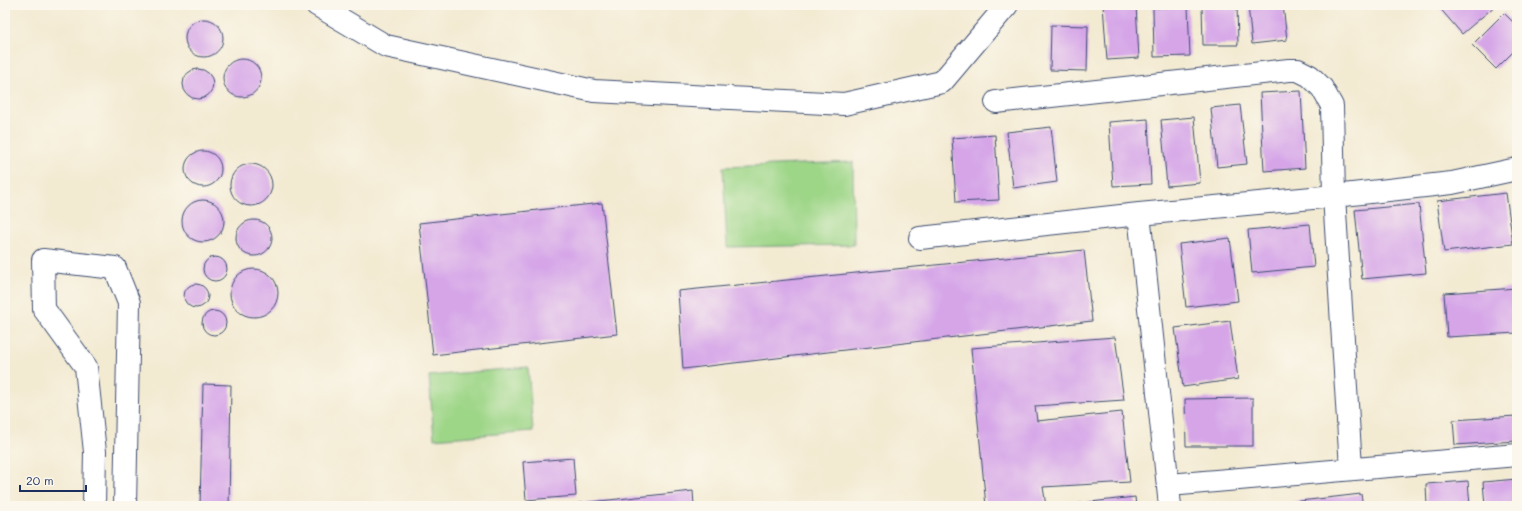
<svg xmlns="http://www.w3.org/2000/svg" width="1522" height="511" font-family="Mali,sans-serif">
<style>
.green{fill:#9ed688;stroke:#5c8273}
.building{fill:#d5a5e8}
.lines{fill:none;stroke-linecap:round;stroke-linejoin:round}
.minor-casing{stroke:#3b4b6f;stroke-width:24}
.minor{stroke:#fff;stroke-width:22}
</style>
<rect width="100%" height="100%" fill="#fbf7ec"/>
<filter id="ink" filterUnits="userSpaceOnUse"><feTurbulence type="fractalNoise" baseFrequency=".025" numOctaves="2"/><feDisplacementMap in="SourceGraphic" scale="8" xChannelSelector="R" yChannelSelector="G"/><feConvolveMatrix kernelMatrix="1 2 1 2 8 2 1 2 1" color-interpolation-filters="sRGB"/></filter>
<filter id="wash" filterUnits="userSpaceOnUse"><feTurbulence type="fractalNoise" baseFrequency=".012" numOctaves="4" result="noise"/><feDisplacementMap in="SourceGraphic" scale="16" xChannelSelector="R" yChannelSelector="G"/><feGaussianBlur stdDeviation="0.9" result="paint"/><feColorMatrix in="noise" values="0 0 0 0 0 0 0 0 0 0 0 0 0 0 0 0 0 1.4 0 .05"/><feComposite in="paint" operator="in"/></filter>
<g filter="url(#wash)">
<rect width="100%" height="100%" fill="#f3ead2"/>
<path class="green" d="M853,162L854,245L727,247L723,167Z
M528,367L533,431L434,439L429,376Z"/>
<g id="blocks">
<path class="building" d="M1103,5H1136L1139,58L1107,60Z
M1202,5H1237L1238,45H1203Z
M1248,5H1283L1287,40L1252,44Z
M1439,5H1496L1462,34L1438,6Z
M1188,7L1190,56L1154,57L1153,8Z
M1504,13L1517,26V48L1496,69L1472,45Z
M185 38a19 19 0 1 1 38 0a19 19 0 1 1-38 0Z
M1051,25L1088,26L1087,71L1050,70Z
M223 78a19 19 0 1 1 38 0a19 19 0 1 1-38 0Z
M183 84a15 15 0 1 1 30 0a15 15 0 1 1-30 0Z
M1301,91L1305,168L1264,171L1260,93Z
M1240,105L1247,164L1217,167L1211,108Z
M1194,117L1200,183L1167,186L1161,120Z
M1148,119L1151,184L1113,186L1109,122Z
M1051,127L1057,182L1013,188L1007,132Z
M995,135L999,200L956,202L952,138Z
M185 169a18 18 0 1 1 36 0a18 18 0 1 1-36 0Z
M230 185a21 21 0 1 1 42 0a21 21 0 1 1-42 0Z
M1506,193L1513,244L1444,252L1437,201Z
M182 221a21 21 0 1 1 42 0a21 21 0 1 1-42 0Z
M602,203L617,334L433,355L419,223Z
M1419,204L1426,273L1362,279L1355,210Z
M236 238a18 18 0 1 1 36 0a18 18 0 1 1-36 0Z
M1310,224L1314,267L1252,273L1248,230Z
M1230,238L1238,301L1186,307L1179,244Z
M1084,250L1092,321L683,369L678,291Z
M203 269a12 12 0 1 1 24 0a12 12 0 1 1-24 0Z
M230 293a24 24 0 1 1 48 0a24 24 0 1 1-48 0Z
M184 296a12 12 0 1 1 24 0a12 12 0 1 1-24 0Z
M1517,288V333L1447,337L1444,293Z
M202 323a12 12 0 1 1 24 0a12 12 0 1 1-24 0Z
M1230,321L1238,379L1183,387L1175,328Z
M1115,337L1124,400L1035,406L1037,421L1122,412L1130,482L1043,487L1046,506H986L971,348Z
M203,384L231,385L229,506H200Z
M1253,398V446H1186L1185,399Z
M1516,416L1517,441L1455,445L1453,420Z
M573,458L576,496L526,500L523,462Z
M1517,479V506H1485L1483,482Z
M1468,481L1470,506H1427L1426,484Z
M693,491L694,506H562V505Z
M1361,494L1363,506H1291V502Z
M1135,497L1136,506H1064V505Z"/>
</g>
</g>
<g filter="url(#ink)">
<use href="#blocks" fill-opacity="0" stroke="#3b4b6f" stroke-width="1"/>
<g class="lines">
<g class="minor-casing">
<path id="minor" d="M317,5L386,46L594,91L844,104L942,82L1007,5
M996,102L1289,70H1298L1310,76L1322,88L1332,106L1334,196L1351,468
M1139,214L1170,506
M920,238L1139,214L1334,196L1452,183L1517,169
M1169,485L1517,455
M94,506L95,452L86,367L44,309L43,260L115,268L129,303L125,506"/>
</g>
<use href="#minor" class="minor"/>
</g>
</g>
<rect width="1522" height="511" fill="none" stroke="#fbf7ec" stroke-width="20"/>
<path d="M20 485v6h66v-6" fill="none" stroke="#1b2f5e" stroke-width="2"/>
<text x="26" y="485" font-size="12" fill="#1b2f5e" stroke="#fbf7ec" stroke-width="3" paint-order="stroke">20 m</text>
</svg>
